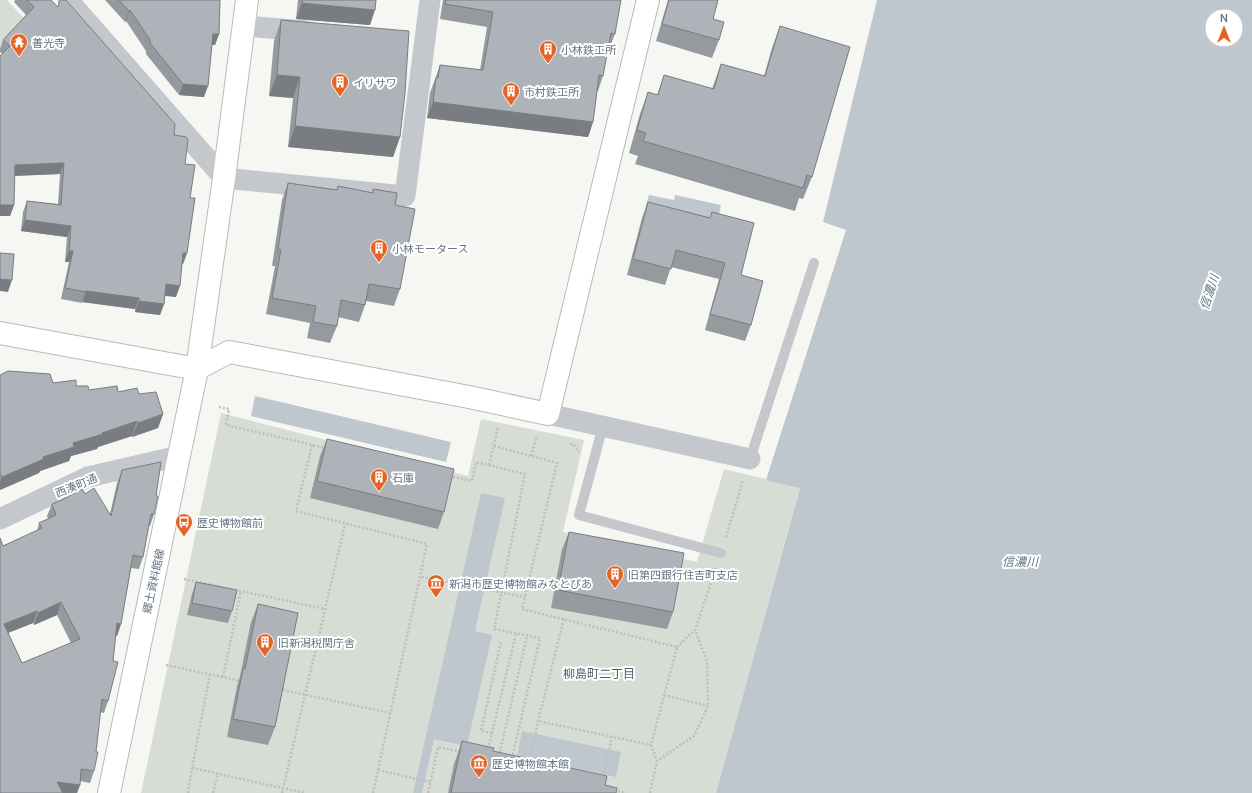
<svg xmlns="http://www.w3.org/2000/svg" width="1252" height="793" font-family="Manrope,'Noto Sans JP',sans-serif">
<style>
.green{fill:#d7ddd4}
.water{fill:#bec7cd;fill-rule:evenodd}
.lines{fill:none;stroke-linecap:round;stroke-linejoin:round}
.secondary-casing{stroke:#b6bac0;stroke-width:24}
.path{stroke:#bcbec0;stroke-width:2.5;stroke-dasharray:2 2;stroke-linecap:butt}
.lane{stroke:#c4c7cb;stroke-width:10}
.street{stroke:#c4c7cb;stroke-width:21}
.secondary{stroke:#fff;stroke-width:22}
.wall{fill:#959a9f;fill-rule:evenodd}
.shaded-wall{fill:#797d82}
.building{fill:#adb3b9;stroke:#797d82;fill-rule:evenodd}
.labels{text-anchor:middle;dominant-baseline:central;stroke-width:4;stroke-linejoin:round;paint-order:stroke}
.poi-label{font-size:11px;fill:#657384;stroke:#fff;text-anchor:start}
.street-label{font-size:11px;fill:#657384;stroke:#fff}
.water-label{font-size:12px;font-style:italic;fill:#607581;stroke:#fff}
.neighbourhood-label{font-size:12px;fill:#535d69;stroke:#fff}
</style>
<rect width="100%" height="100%" fill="#f6f6f3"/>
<path class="green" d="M0,0H7L30,25L0,50Z
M221,413L468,476L481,419L584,440L563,532L697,562L724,469L800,487L716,793H141Z"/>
<path class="water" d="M877,0H1252V793H716L800,488L766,480L846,230L823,222ZM1212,16H1236V40H1212Z
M649,195L674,200L675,195L721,205L717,225L645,209Z
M255,396L451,442L446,462L251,416Z
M481,493L505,498L475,631L492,635L467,746L434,739L422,793H413Z
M522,731L621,752L616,777L517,756Z"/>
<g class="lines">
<g class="secondary-casing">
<path id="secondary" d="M0,333L197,369L229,352L469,397L548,414L648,0
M109,793L197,369L224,178L247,0"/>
</g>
<path class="path" d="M219,407L229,409L226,425L326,448
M570,444H573L579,452
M312,445L296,511L427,544L373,793
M494,446L557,463L522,609L677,647L651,745L538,721
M531,456L537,436
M489,465L498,427
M449,476L472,481L476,462L525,474L494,629L540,638L512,758
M726,537L743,480
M422,577L525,597
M184,579L325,609
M677,647L695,630
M166,665L241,681
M210,674L192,768L305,793
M223,677L241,591
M279,689L390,713
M664,695L708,706
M492,733L481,731L501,642
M651,745L657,761
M488,749L516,634
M499,756L527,636
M530,761L538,721L564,619
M378,770L430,782
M603,777L612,737
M614,790L626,793
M188,793L192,768
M213,793L218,774
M282,793L345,524
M428,793L438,747L461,752
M650,793L657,761L694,736L708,706L707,661L695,630L716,568"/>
<path class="lane" d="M603,426L579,515L721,553
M750,459L814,263"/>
<path class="street" d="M68,0L224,178L405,196L430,0
M244,26L305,31
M548,414L750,459
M0,519L88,477L179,456"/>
<use href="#secondary" class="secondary"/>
</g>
<path class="wall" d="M15,0H51L174,135L185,164L190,198L187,253L183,264H182L176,297L165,296L164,304L160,315L135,312V309L82,302V303L61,299L69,262H65L67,237L21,231L23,212L27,201L58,204L60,174L14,176V205L10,216L2,54L0,52V49L3,40L26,15L14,2Z
M105,0H220L219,34L215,45H212L204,97L179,95L146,54V51L126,21L125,22Z
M298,0H376L370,25L296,19Z
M443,0H621L615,34L609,49L608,48L603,76L598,91H597L593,122L588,137L427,118L430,93L440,65L480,70L487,27L440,19Z
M668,0H718L713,19L719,40L712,58L656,41Z
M281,20L400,137L393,157L288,147L293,98L269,96L274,41Z
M780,26L812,177L803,199L799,198L795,211L635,164L638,156L629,153L640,114L648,92L657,95L664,75L712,89L721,64L764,76L772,48Z
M288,183L337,190L338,186L372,193L373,189L395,205L400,289L394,306L366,301L365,305L359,322L338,317L337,326L330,343L307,338L310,323L266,314L275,266H272L282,200Z
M648,202L710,218L712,212L741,275L751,325L745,341L705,330L719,279L671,267L665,285L627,275L642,218Z
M0,375L76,386L89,390L118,392L139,394L163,414L158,428L132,437V436L98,447L97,449L71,456L69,461L40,471L39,473L0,490Z
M327,439L444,512L438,529L310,498L320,456Z
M122,470L154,514L150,526H149L143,557L139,569L131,568L121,624L117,636H116L108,701L104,713L100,712L96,752L94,771L90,783L80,781V785L77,793H0L3,546L37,531L39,523L48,519L47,516L52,504L85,494L110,514L117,483ZM57,615L71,643L22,663L8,633L33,623L34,625Z
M569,532L673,612L667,629L551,608L562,549Z
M196,582L232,611L228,623L187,615L192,594Z
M258,604L275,727L268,745L227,737L237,686L240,676L251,622Z
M462,741L493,751L605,785L616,793H448L454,764Z"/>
<path class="shaded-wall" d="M302,3L375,10L370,25L296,19Z
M130,10L126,21L125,22L129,11Z
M213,34H219L215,45H209Z
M277,75L300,77L293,98L269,96Z
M183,84L208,86L204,97L179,95Z
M433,102L593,122L588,137L427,118Z
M295,126L400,137L393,157L288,147Z
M64,163L60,174L11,176L15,165Z
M0,205H14L10,216H0Z
M25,220L71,226L67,237L21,231Z
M69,251H73L69,262H65Z
M183,253H187L183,264H179Z
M0,279L12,280L8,292L0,291Z
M166,284L180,286L176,297L162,295Z
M86,291L139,298L135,309L82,302Z
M139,301L164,304L160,315L135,312Z
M163,414L158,428L132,437L138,423Z
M137,421L132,436L98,447L97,449L71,456L69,461L40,471L39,473L0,490V482L2,477L73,443Z
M61,602L57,615L34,625L38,613Z
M37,611L33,623L0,636L4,624Z
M117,623L121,624L117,636L112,635Z
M57,782L80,785L77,793H54Z"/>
<path class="building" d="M27,0H51L58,7L60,0H66L175,124L174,135L186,137L188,140L185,164L195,165L190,198H195L187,253H183L180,286L166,284L164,304L139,301V298L86,291V292L65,288L73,251H69L71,226L25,220L27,201L61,205L64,163L15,165L14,205H0V56L10,46L3,40L34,7Z
M119,0H220L219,34H213L208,86L183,84L150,43V40L130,10L129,11Z
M302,0H376L375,10L302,3Z
M446,0H621L615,34L611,33L603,76L599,75L593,122L433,102L436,78H438L440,65L483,70L493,12L445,4Z
M669,0H718L713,19L724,22L719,40L662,24Z
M281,20L409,31L405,93L400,137L295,126L300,77L277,75Z
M780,26L850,47L812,177L807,175L803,188L643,141L646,133L637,130L648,92L658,95L664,75L714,89L721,64L765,76Z
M288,183L337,190L338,186L373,193V189L397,193L395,205L415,209L400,289L369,284L365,305L341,300L337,326L313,322L316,306L272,298L281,250L278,249Z
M648,202L710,218L712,212L754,223L741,275L763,281L751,325L710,314L725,263L676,250L671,269L633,259Z
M0,253L14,254L12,280L0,279Z
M8,371L50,374L53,383L76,380V386H88L89,390L117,386L118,392L137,388L139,394L156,392L163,414L138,423L137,421L102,433L103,434L73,443L74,447L43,457L44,459L2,477L0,473V375Z
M327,439L454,469L444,512L317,481Z
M161,462L156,496H158L154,514H151L143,557L133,555L121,624L117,623L113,661L118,662L108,701L102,699L96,752H98L94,771L81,769L80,785L57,782L63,793H0V538L3,546L42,528L39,523L56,515L52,504L64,499L82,489L85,494L94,488L111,516L122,470ZM61,602L80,639L22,663L4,624L37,611L38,613Z
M569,532L684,553L673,612L558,590Z
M196,582L237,590L232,611L192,603Z
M258,604L298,613L275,727L233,719L243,669H245Z
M462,741L494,748L493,751L607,776L605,785L617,788L616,793H451Z"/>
<defs>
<g id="temple-pin" transform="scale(0.9)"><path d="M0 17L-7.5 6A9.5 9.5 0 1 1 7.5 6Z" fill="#e56425" stroke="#fff"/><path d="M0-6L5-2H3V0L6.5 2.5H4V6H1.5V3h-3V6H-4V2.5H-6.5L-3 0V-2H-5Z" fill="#fff"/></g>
<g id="building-pin" transform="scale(0.9)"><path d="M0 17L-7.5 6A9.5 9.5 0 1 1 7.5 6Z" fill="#e56425" stroke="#fff"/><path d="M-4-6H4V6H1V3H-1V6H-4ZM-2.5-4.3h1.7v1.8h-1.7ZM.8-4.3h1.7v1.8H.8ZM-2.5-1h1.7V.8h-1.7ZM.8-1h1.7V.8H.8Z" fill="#fff"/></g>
<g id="bus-pin" transform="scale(0.9)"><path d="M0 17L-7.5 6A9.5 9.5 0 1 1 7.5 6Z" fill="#e56425" stroke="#fff"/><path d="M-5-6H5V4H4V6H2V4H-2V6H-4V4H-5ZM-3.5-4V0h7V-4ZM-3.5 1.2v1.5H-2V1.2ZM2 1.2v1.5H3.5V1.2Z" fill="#fff"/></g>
<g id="museum-pin" transform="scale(0.9)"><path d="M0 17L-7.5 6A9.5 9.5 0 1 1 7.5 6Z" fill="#e56425" stroke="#fff"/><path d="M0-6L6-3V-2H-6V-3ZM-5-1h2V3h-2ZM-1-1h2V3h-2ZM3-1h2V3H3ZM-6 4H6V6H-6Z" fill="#fff"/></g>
</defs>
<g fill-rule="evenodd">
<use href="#temple-pin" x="19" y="42"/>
<use href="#building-pin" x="548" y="49"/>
<use href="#building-pin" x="340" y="82"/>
<use href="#building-pin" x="511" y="91"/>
<use href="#building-pin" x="379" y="248"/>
<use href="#building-pin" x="379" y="477"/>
<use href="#bus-pin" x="184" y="522"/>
<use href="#building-pin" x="615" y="574"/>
<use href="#museum-pin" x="436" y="583"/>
<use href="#building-pin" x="265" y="642"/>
<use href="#museum-pin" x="479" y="763"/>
</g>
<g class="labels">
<g class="poi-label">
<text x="32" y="42">善光寺</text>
<text x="561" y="49">小林鉄工所</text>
<text x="353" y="82">イリサワ</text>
<text x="524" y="91">市村鉄工所</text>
<text x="392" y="248">小林モータース</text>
<text x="392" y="477">石庫</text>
<text x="197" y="522">歴史博物館前</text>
<text x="628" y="574">旧第四銀行住吉町支店</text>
<text x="449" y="583">新潟市歴史博物館みなとぴあ</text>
<text x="278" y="642">旧新潟税関庁舎</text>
<text x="492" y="763">歴史博物館本館</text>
</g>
<g class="street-label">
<text transform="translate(76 485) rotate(-22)">西湊町通</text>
<text transform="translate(153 581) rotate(-78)">郷土資料館線</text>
</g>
<g class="water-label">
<text transform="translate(1209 292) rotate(-72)">信濃川</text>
<text x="1020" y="561">信濃川</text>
</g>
<g class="neighbourhood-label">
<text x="599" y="673">柳島町二丁目</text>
</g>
</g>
<g transform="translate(1224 28)"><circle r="19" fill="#ffffff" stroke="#c1c7ce"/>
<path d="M0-3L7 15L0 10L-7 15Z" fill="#e56425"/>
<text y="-6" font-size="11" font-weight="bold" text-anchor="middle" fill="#657384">N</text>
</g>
</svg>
